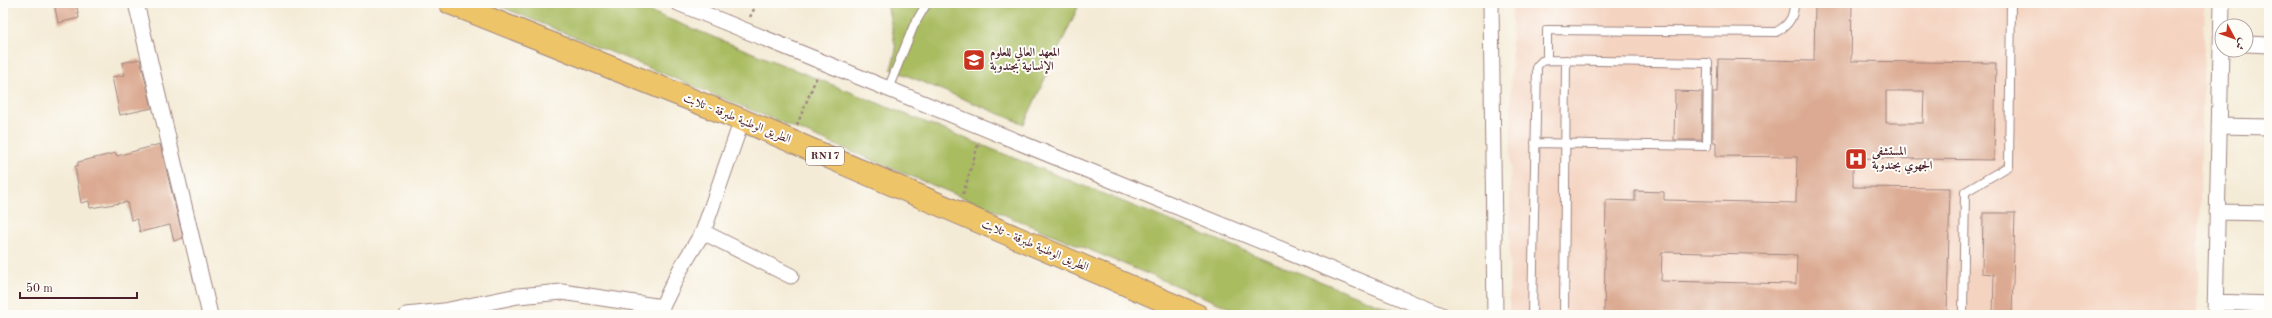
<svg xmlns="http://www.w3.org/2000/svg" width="2272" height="318" font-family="'Old Standard TT',Amiri,serif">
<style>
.built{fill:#f4d3c0}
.green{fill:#a9bc60;stroke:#7a6e46}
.building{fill:#dcaa92;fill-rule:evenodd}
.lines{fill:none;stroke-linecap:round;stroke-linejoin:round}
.service-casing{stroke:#9f8580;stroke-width:10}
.minor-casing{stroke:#9f8580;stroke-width:17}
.primary-casing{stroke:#9f8580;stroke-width:24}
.path{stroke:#9f8580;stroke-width:2.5;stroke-dasharray:3 3;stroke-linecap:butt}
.service{stroke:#fff;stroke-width:8}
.minor{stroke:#fff;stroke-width:15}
.primary{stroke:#eec469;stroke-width:22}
.labels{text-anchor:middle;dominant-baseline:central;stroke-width:4;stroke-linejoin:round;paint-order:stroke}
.shield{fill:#fdfcf7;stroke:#806168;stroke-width:1}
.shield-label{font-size:11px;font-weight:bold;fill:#4a1f2b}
.poi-label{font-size:12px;font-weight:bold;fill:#4a1f2b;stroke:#fdfcf7;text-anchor:start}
.street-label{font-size:12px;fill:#4a1f2b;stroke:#fdfcf7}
</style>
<rect width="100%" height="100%" fill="#fdfcf7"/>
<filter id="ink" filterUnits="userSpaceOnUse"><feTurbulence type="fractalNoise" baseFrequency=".025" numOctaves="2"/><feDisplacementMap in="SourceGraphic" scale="8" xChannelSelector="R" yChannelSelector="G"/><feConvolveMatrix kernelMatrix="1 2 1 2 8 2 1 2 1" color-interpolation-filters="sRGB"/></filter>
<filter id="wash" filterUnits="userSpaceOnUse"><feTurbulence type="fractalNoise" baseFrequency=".012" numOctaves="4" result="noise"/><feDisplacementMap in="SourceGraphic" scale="16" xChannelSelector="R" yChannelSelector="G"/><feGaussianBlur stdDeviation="0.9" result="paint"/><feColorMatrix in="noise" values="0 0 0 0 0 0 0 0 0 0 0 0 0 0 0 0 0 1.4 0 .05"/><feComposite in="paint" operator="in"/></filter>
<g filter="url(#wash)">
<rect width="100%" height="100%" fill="#f4ebd6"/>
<path class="built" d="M1512,3H2205L2197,315H1509Z"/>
<path class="green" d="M492,3H629L1404,315H1247Z
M887,3H1080L1024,124L891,69L896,50Z"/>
<g id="blocks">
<path class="building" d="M54,3H76L79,18L58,23Z
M1815,3H1852L1851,61L1996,63L1994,160L1853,158V187L1950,188L1947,315H1604L1606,200L1635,201V191L1664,192V200L1796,203L1797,157L1716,156V142H1713V92H1717L1718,59L1814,61ZM1886,91H1924L1923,123H1886ZM1662,252L1797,255L1796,284L1661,281Z
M140,59L152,108L120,115L112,77L125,75L122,63Z
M1675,91L1702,92V140H1674Z
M160,144L183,238L174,241L170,225L140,232L137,219L131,220L127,202L90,208L89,201L81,203L75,166H78V162L116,153L117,156Z
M1983,213H2015L2012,315H1993L1994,274L1982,273Z"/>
</g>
</g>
<g filter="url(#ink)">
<use href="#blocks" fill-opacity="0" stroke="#9f8580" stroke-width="1"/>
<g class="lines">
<g class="service-casing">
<path id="service" d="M1547,60V30L1776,32C1789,25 1794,17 1794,3
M888,89L914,25L927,3
M1532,315L1537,66L1542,61L1547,60L1708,63L1707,146L1535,143
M1564,315L1566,60
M1963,315L1965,192L2009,166L2011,3"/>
</g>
<g class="minor-casing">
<path id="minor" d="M136,3L210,315
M678,3L1442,315
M1491,3L1495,315
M2246,44L2269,45
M2219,126L2269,127
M2217,212L2269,213
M703,232L791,276
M2216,302L2269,304
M407,315L444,311L518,296L562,292L662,307
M658,315L681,268L703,232L742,120
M2215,315L2222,3"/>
</g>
<g class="primary-casing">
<path id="primary" d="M450,3L742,120L1197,315"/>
</g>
<path class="path" d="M750,17L757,3
M797,125L817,76
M963,194L979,142"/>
<use href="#service" class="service"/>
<use href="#minor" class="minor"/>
<use href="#primary" class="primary"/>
</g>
</g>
<defs>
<g id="university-square" transform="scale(1.15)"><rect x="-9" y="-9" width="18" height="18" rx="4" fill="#c8321e" stroke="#fdfcf7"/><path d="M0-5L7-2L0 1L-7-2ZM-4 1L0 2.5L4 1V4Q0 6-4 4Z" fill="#fff"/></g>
<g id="hospital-square" transform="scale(1.15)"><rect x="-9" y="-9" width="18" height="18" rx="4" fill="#c8321e" stroke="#fdfcf7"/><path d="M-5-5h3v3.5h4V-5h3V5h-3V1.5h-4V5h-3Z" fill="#fff"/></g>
</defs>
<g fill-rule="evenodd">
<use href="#university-square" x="974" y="60"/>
<use href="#hospital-square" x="1856" y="159"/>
</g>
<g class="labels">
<rect class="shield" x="806" y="147" width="38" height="18" rx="3"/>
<g class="shield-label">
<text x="825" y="156">RN17</text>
</g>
<g class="poi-label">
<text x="990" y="53">المعهد العالي للعلوم<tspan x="990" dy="14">الإنسانية بجندوبة</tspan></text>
<text x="1872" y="152">المستشفى<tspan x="1872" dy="14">الجهوي بجندوبة</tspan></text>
</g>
<g class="street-label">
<text transform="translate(737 119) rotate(22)">الطريق الوطنية طبرقة - تلابت</text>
<text transform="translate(1035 246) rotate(23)">الطريق الوطنية طبرقة - تلابت</text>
</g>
</g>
<rect width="2272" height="318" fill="none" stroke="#fdfcf7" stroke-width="16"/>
<g transform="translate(2234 38) rotate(131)"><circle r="19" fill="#fdfcf7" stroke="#b5a4a5"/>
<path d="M0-3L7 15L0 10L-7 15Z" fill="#c8321e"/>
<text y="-6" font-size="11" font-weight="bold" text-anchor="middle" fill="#4a1f2b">ش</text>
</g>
<path d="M20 292v6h117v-6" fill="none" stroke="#4a1f2b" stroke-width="2"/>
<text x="26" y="292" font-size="12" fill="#4a1f2b" stroke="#fdfcf7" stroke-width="3" paint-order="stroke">50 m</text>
</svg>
